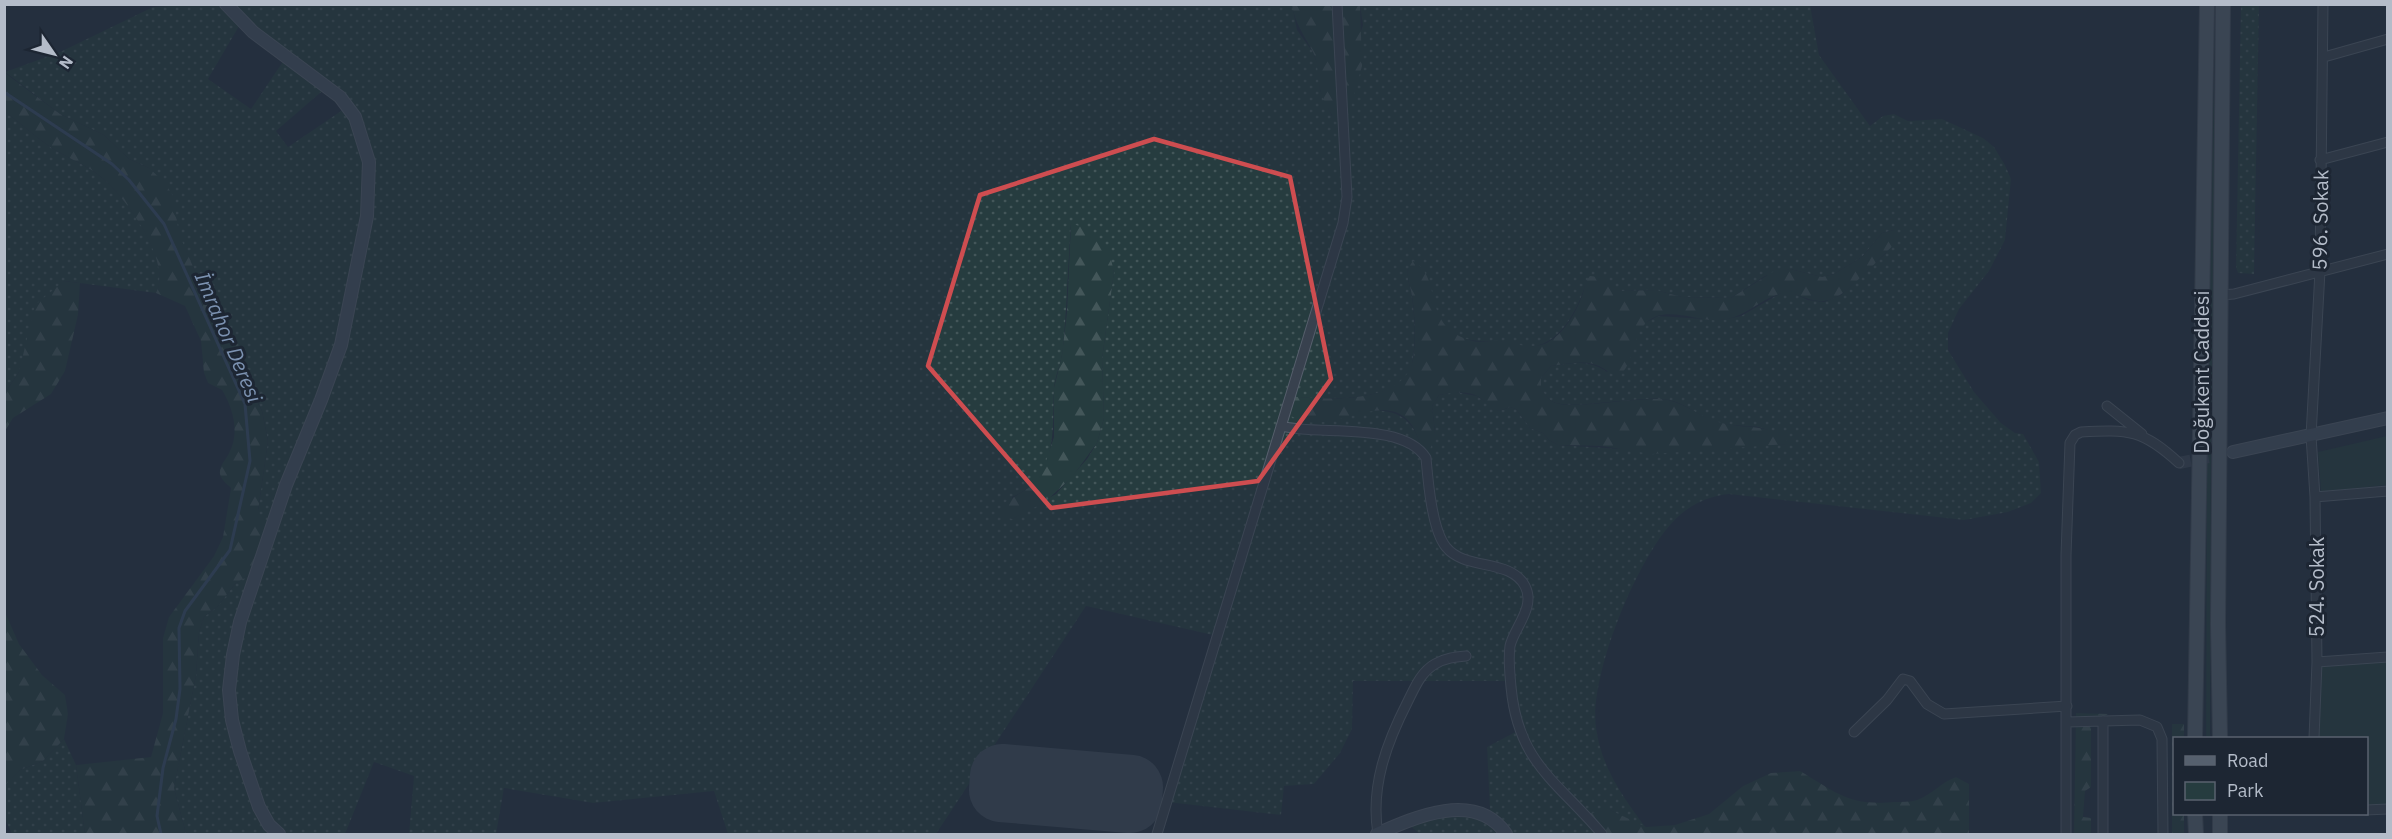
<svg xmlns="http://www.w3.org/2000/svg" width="2392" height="839" font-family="'IBM Plex Sans',sans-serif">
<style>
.grass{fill:url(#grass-dots);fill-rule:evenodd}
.forest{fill:url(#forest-firs)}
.green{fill:#263c3f}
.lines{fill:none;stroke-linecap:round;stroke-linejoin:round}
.stream{stroke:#394c67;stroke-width:3}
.runway{stroke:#3f4a5a;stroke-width:64}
.secondary-tunnel{stroke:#3a4453;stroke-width:12;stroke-dasharray:12 6;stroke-linecap:butt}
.street-casing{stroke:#565f6c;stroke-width:11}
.secondary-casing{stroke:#565f6c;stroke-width:14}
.primary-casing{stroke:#414a57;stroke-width:16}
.street{stroke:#38414e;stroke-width:9}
.secondary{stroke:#465061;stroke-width:12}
.primary{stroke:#56606e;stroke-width:14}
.marked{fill:none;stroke:#ce4d50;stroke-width:4.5;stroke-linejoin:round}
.labels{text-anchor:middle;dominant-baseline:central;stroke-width:6;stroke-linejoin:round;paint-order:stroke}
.street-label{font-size:20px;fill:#b4bcc9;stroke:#1d2633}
.water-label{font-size:21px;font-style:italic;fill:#7c92b1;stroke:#1d2633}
</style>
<defs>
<pattern id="grass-dots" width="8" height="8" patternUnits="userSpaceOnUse" patternTransform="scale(1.5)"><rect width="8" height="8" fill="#263c3f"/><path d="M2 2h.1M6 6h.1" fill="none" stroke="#435659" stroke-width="1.8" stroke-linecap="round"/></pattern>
<pattern id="forest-firs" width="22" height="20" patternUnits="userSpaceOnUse" patternTransform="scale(1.5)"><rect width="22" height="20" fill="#263c3f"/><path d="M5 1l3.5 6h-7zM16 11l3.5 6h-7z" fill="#435659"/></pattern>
</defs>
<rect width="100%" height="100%" fill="#242f3e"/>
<path class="grass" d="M1292,4L1297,30L1313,52L1318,66L1320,90L1332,116L1363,25L1360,5H1810L1819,55L1870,126L1883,116L1894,114L1908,121L1942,119L1983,138L1994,147L2005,165L2011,179L2005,240L1989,271L1959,309L1948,333V350L1974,392L2001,423L2015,433L2023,434L2039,462L2041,493L2031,503L2008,512L1964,520L1729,494C1710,496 1694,503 1680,515C1640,549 1589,675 1596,727C1601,767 1623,797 1646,828L1610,810L1602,834H1420L1405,822L1425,815L1485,816L1490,810L1487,747L1519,730L1510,681H1353L1352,729L1340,753L1314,784L1284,786L1281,815L1167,802L1217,636L1086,606L936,834H728L714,791L593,803L504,788L496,834H409L414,776L374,762L345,834H186L174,788L196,675L199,632L204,617L218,606L235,584L258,569V511L268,441L262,411L194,269L178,234L175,219L149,168L129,159L104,135L60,114L5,72L60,52L153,7L182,5ZM242,21L286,57L251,109L208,79ZM327,87L347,107L288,147L276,131ZM1071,223L1114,271L1102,359L1104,418L1097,443L1087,459L1056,494L1012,519V497C1059,479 1052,428 1054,389C1055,375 1062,362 1063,348C1067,307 1068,265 1071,223ZM1894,230L1886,253L1841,295L1824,302L1808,300L1793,293H1781L1741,316L1721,320L1658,316L1645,323L1607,372C1590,359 1571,363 1551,366L1541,378L1540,389C1544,393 1549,400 1553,402C1574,411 1640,394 1669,400C1688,404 1701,419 1720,423C1751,430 1762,419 1787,444L1623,449L1558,445L1549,440L1543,433L1530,428L1516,409L1510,407L1499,411L1477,396L1455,392L1439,395L1432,406L1435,432L1421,447C1407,390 1351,415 1308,422L1290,396C1319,400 1404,404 1412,365C1416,344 1415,317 1412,296C1410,286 1407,279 1408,269C1418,283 1437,319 1448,330C1460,341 1480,342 1496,341C1504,341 1510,346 1518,347C1557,353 1578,311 1587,280L1622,291L1656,290L1682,297L1731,298L1765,276L1790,269L1822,277L1834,274L1862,257L1882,233Z
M2241,5H2259L2254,274L2238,273L2236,267Z
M5,112C21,123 35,137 52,148C66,157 82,163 96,173C123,192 174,261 156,293L64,281L28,344L19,372L5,393Z
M64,739L76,765L85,834H12L5,819L4,785L20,770L43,761Z"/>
<path class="forest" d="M1292,5H1360L1362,66L1344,130C1334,119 1324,105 1320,89C1317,77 1319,64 1313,52C1304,35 1295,24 1292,5Z
M5,73L60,114L104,135L129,159L149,168L165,183L173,196L179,234L194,269L233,339L250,388L262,411L268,441L258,511L260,521L270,531L258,569L235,584L218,606L204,617L199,632L196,675L174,788L186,834H85L76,765L151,757L163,713V638L169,617L214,556L223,537L231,488C227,484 221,480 220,474C219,465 226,460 229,453C240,433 233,408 222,390L208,383L204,373L201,341L185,306L156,293C173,261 123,192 96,173C82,163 66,157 52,148C35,137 21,123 5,112Z
M1071,223L1092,231L1108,247L1114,272L1102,359L1104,418L1097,443L1072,477L1045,502L1012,519L1004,517L1001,505L1030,487L1045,464L1054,437V388L1062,355L1067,312Z
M1894,230L1896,242C1888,251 1849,290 1840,295C1833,299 1825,302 1818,301C1805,300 1792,290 1779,294C1758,301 1744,318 1721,320C1701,322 1677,310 1657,316C1630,326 1638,359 1620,375C1610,375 1607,370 1599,366C1585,359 1566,364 1551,366L1541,378V389C1544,393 1549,400 1553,402C1572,411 1640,395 1668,400C1687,404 1700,417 1718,422C1741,429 1764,424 1785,436L1788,444L1652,454L1601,446L1558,445L1549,440L1543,433L1530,428L1516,409L1510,407L1499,411C1490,408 1486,402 1479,397C1467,390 1452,393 1439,395L1432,406L1435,432L1430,450L1425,451L1421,448C1404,378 1348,428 1307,422C1299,421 1292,416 1285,413L1290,396C1322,400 1393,404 1410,369C1417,356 1415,311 1412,296C1410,282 1403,274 1413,261C1445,279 1419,327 1473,341C1482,343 1491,340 1500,341C1519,344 1535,352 1553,339C1567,329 1578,308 1583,293C1585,286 1585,281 1590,276L1599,277L1622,291L1656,290L1682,297L1731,298L1776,270L1790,269L1822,277L1834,274L1862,257L1882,233Z
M64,281L80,283L78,315L65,371L51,394L13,418L5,431V393L19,372L35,305Z
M5,612L19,644L42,675L65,695L68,714L64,739L43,761L20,770L5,785Z
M2076,713L2108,714L2103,717L2091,718V787L2085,791L2083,817L2091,818V834H2074Z
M2172,724H2184V738H2174V814H2184V834H2172Z
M1800,771C1837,793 1849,806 1894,802C1901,802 1910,802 1917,800C1933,794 1941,782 1956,777L1969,784V834H1602L1585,814L1610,810L1646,827L1675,825L1709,814L1743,786L1771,773Z"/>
<path class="green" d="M2215,4L2213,92L2216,125L2211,446L2210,738H2206L2207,450Z
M2387,436V485L2321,492L2318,452Z
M2387,657V809L2367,810L2366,738H2314L2317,662Z"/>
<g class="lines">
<path class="stream" d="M4,92L112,164L129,180L164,224L245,404L250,461L230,550L185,611L179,628L180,689L176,719L163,768L157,816L161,834"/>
<path class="runway" d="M1002,776L1131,787L1130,801L1001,790Z"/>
<path class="secondary-tunnel" d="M2179,463L2228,453"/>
<g class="street-casing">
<path id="street" d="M2324,57L2388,39
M2320,160L2388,142
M2221,295L2234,294L2388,254
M2107,406L2142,434
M1281,426C1318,436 1403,421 1426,458C1428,481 1432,530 1446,547C1465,571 1510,558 1525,586C1536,607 1514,628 1510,646C1508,660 1510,674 1511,687C1518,763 1557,781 1602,834
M2315,497L2388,491
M2317,662L2388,657
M2067,722L2140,720L2157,727L2162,739L2163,834
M1854,732L1887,700L1903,679L1910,681L1927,704L1944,714L2067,706
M2314,738L2317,662L2315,497L2311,436L2320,271L2323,4
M2366,810L2388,809
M1157,834L1343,223L1347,197L1337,4
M1378,834C1370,786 1387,742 1408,701C1415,687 1421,672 1435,664C1445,658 1455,657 1466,656
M2066,834V555L2070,443L2075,435L2081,432C2129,429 2143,430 2179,463
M2103,834V721"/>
</g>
<g class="secondary-casing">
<path id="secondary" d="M226,4L253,32L340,97L355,117L369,162L367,216L341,345L321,400L286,485L240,622L233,655L229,690L232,720L240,751L259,807L269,825L279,834
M2233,452L2388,418
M1377,834C1415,817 1476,790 1506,834"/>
</g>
<g class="primary-casing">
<path id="primary" d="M2195,738L2207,4
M2220,738L2218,624L2223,4
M2195,814L2196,834
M2220,814V834"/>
</g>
<use href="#street" class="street"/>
<use href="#secondary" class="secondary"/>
<use href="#primary" class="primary"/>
</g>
<path d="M0 0H2392V839H0ZM1154,139L1290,177L1331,379L1258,481L1051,508L928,366L980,195Z" fill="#242f3e" fill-opacity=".55" fill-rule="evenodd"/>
<path class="marked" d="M1154,139L1290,177L1331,379L1258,481L1051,508L928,366L980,195Z"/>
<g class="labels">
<g class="street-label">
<text transform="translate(2320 220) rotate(-89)">596. Sokak</text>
<text transform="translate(2201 372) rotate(-90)">Doğukent Caddesi</text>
<text transform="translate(2316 587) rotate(-90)">524. Sokak</text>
</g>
<g class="water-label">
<text transform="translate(229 337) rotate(67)">İmrahor Deresi</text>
</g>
</g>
<rect width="2392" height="839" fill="none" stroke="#b4bcc9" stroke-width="12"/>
<rect x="2173" y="737" width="195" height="78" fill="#1d2633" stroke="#59626f" stroke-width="1.5"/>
<rect x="2185" y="756" width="30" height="9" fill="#56606e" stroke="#59626f" stroke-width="1.5"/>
<text x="2227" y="767" font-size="18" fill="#b4bcc9">Road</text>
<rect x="2185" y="782" width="30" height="18" fill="#263c3f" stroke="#59626f" stroke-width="1.5"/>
<text x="2227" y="797" font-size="18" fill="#b4bcc9">Park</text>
<g transform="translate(54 54) rotate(125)" stroke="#1d2633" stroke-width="4.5" paint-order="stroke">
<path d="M0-4.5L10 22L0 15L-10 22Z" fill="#b4bcc9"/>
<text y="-9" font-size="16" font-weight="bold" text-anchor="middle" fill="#b4bcc9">N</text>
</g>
</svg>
